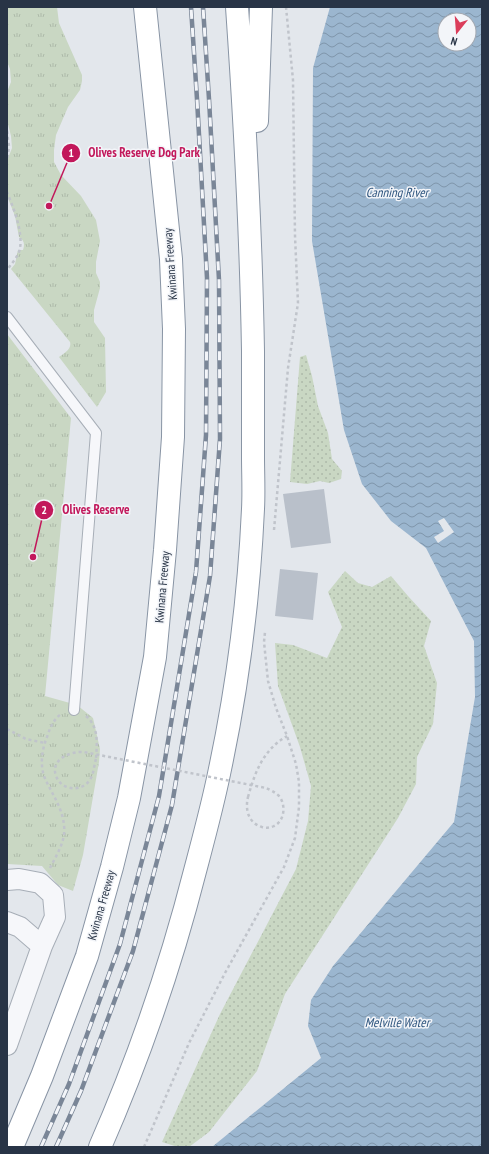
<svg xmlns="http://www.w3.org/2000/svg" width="489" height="1154" font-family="'PT Sans Narrow',sans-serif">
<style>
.grass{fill:url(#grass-dots)}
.park{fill:url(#park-tufts)}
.water{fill:url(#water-waves);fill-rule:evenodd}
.pier{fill:#e3e7ec}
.building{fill:#b9c0ca}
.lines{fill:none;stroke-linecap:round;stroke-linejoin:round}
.service-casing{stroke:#a7aeb7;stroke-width:12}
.minor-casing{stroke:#a7aeb7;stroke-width:22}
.motorway-casing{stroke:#8894a4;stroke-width:24}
.path{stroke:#c0c4cb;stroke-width:2.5;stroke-dasharray:3 3;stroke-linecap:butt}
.service{stroke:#f6f7fa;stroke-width:10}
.minor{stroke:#f6f7fa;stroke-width:20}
.motorway{stroke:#fff;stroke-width:22}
.rail-casing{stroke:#7a8697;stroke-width:4.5}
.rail{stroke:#f3f5f9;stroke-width:3;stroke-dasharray:9;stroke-linecap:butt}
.path-bridge{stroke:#c0c4cb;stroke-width:2.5;stroke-dasharray:3 3;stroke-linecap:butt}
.labels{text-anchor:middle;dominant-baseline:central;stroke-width:3;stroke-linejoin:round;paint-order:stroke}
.street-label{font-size:12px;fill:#283446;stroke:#f3f5f9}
.water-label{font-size:13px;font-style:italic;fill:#2e557e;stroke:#f3f5f9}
.leader{fill:none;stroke:#c2185b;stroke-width:1.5}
.callout-dot{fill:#c2185b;stroke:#f3f5f9;stroke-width:1.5}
.mark-label{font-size:12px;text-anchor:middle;font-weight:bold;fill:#fff}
.callout-label{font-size:13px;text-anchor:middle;font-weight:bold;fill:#c2185b;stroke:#f3f5f9;stroke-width:3;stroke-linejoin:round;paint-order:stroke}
</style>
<defs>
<pattern id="grass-dots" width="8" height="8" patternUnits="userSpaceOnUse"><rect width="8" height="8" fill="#c9d7c3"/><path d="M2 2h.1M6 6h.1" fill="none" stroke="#adb9a9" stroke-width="1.8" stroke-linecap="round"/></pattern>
<pattern id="park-tufts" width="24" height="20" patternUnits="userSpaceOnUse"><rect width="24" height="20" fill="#c9d7c3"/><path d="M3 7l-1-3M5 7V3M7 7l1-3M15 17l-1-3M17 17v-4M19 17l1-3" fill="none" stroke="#adb9a9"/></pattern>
<pattern id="water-waves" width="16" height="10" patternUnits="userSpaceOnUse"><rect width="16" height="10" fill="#9bb6cf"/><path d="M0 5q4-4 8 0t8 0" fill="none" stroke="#7e95aa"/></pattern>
</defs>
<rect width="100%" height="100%" fill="#e3e7ec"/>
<path class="grass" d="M306,355L312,376L318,406L328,433L332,459L342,471L341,479L329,483L320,481L307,484L290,482L300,357Z
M345,571L358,583L372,587L391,576L408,596L431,621L424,646L437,683L433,724L417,757L416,784L398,818L285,994L257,1071L209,1132L189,1147H178L162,1142L220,1014L296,869L308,821L311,786L300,747L278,686L275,643L293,645L327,658L342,627L328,592Z"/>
<path class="park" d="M7,7H57L59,23L82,75V81L80,90L68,107L56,135L54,150V162L61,175L81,196L96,220L100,241L96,262V273L100,282V288L94,310V322L105,338L106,392L97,407L59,357C64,353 72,349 70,342L11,269L15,264L18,250H23C25,244 24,240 19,237L15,216L7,196V161L12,148L11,136L7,120V92L11,82L10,69L7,61Z
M7,334L71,418L45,696L77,705L93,718L100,749L99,762L83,855L73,891L58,885L42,866L7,864Z"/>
<path class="water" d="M330,7H482V1147H212L321,1058L308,1026L311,1000L333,966L454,822L475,697L474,641L426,548L391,521L362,484L344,430L312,241L313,68ZM445,20H469V44H445Z"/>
<path class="pier" d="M444,518L454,532L438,543L434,537L444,531L438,521Z"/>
<path class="building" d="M324,489L331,543L291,548L283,494Z
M280,569L318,573L313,620L275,616Z"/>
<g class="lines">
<g class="service-casing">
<path id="service" d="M7,317L96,433L74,710"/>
</g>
<g class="minor-casing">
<path id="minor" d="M7,880L19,879L40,883L53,895L55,917L42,946L7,1045
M7,922L20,927L42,946"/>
</g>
<g class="motorway-casing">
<path id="motorway" d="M257,121L261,7
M12,1147L42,1076L87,956L112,867L129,798L155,657L165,550L173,437L174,329L171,259L145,7
M100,1147C139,1058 171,965 195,871C204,837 213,804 220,769C238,684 249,596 253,509C254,491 253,474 253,456C253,421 253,386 253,351C251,236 245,122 237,7"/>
</g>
<path class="path" d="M7,131L9,146L7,160
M7,192C13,207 23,231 20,248C19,256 11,264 7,270
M274,530L288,368L298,303L295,236L293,80L286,7
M86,716C99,727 97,743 96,759
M7,729L26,739L45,743
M248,797C255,772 263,750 287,736
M50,868C57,854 66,841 64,825C62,806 51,793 44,776C40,764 42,749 47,737C50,728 53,720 61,714
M144,1147L189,1043L225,973L284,867L295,838L299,807V782L296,764L287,736L276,708L268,681L264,642L265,632"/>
<use href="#service" class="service"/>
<use href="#minor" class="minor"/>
<use href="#motorway" class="motorway"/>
<g class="rail-casing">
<path id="rail" d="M41,1147L69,1084L120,944L159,796L196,572L206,435L207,278L197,99L191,7
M56,1147L81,1091L133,951L172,805L210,576L220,439L219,280L209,99L203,7"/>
</g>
<use href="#rail" class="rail"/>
<path class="path-bridge" d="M96,759C94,765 94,772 91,778C84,792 62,792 56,776C50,759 71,751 84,752L266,788C270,790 275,792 279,796C286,804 285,821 274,826C270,828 266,828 262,827C248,823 245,809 248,797"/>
</g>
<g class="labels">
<g class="street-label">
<text transform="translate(170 264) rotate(-94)">Kwinana Freeway</text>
<text transform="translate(162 587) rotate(-85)">Kwinana Freeway</text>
<text transform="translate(101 905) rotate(-74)">Kwinana Freeway</text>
</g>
<g class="water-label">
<text x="397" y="192">Canning River</text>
<text x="397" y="1022">Melville Water</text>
</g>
</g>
<path class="leader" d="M49 206L71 153M33 557L44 510"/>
<g class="callout-dot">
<circle cx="49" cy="206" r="4"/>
<circle cx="33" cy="557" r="4"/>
<circle cx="71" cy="153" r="10"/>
<circle cx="44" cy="510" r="10"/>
</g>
<g class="mark-label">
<text x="71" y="157">1</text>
<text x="44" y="514">2</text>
</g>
<g class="callout-label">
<text x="144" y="157">Olives Reserve Dog Park</text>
<text x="96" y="514">Olives Reserve</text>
</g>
<rect width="489" height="1154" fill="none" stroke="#283446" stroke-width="16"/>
<g transform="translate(457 32) rotate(197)"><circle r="19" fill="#f3f5f9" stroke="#a2a8b1"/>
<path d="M0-3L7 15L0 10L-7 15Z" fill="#db3d5b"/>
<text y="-6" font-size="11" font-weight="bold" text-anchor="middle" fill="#283446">N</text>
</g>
</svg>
